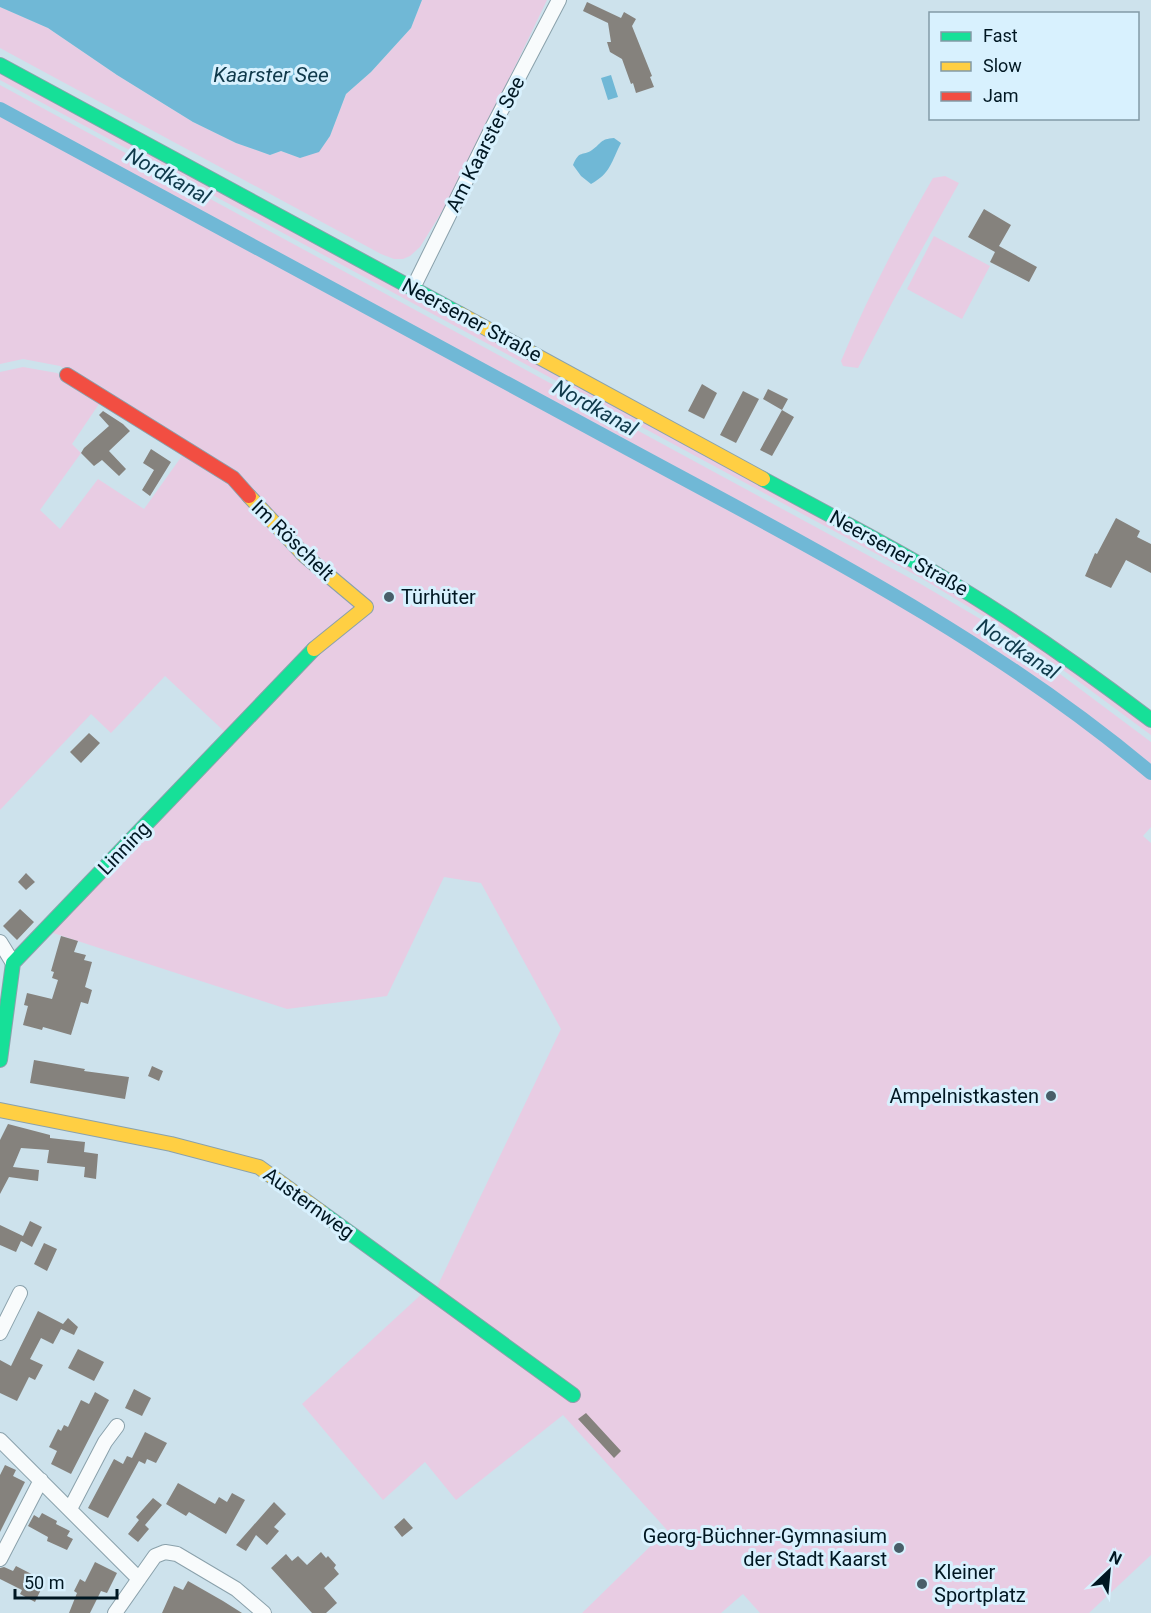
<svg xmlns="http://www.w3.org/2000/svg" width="1151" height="1613" font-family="Roboto,sans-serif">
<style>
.green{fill:#e8cce3}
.water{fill:#70b8d6}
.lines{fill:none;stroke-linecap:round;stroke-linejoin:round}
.canal{stroke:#70b8d6;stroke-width:14}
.building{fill:#85827d}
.street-casing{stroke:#8aa1ab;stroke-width:16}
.fast-casing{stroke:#8aa1ab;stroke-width:16}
.slow-casing{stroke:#8aa1ab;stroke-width:16}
.jam-casing{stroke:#8aa1ab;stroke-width:16}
.street{stroke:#f8fbfc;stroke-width:14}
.fast{stroke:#16e098;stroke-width:14}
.slow{stroke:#ffcf43;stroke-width:14}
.jam{stroke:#f24e42;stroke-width:14}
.poi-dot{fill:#485e69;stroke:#d8f1fe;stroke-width:2}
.labels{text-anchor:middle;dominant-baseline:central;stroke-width:6;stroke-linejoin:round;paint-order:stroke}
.street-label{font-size:20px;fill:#001722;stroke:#d8f1fe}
.poi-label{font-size:20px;fill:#001722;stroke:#d8f1fe;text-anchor:start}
.water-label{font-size:21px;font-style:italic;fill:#0f394a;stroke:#d8f1fe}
</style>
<rect width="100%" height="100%" fill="#cde2ec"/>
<path class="green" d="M422,0H547L456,189L420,247L410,256L403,259H394L381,254L0,48V7L48,28L117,75L193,122L236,143L270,155L281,151L300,158L319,151L330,136L346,94L371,72L411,28Z
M0,74L923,574L995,616L1151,729V735L1059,667L992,621L921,578L0,80Z
M0,85L919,583L989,624L1056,671L1151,742V827L1143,836L1151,843V1555L1089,1613H760L743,1594L721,1613H582L667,1530L563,1415L456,1500L425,1462L383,1500L302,1404L425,1291L436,1289L561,1029L481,883L444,877L387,996L287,1009L50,932L226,733L165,676L111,733L91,714L0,810V372L23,367L57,373L101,401L72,444L81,453L40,510L60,529L98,479L144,509L184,453L229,481L307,552L235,475L60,366L23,359L0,364Z
M945,176L959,183L893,301L858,368L843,366L841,361C867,298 899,237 933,178Z
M934,236L990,266L962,319L907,289Z"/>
<path class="water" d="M0,0H422L411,28L371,72L346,94L330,136L319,152L300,158L281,151L270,155L236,143L193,122L117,75L48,28L0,7Z
M611,75L618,97L608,100L601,78Z
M614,138L621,143C611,162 611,173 591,184L581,176L573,165C580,149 582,157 592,150C602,143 600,139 614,138Z"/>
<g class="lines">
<path class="canal" d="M0,109C208,222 416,334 623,446C806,545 992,639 1151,773"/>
</g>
<path class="building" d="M587,2L621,18L624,12L636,19L632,26L652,76L650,77L654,87L636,93L633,83L631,84L622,59L610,52L607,42H611L608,23L583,11Z
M984,209L1011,225L999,246L1037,267L1029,282L990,262L995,252L968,237Z
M702,384L717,393L704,419L688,411Z
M768,389L788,399L782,410L763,399Z
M743,391L759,399L736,443L720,435Z
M782,410L794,417L772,456L760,450Z
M103,411L123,424L130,431L109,451L126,469L119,476L102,460L94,466L81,453L84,448L109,426L99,415Z
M151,449L171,462L150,496L142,490L154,470L143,463Z
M1116,518L1140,531L1137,537L1151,544V573L1126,560L1111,588L1085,576L1095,553L1097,554Z
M89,733L100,743L81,763L70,752Z
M26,873L35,882L26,890L18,882Z
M20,909L34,922L17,940L3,926Z
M61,936L78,941L74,952L86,955L84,960L92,962L85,987L92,990L88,1004L81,1002L71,1035L43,1027L42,1030L23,1025L28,1006L24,1005L27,993L52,999L58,980L52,978L54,972L51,971Z
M34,1060L85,1069L84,1071L129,1077L125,1099L30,1083Z
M152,1066L163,1071L159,1081L148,1076Z
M8,1124L50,1135V1138L85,1142L84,1152L98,1154L96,1179L84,1177L85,1167L47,1163L49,1150L21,1148L13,1167L39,1170L38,1181L9,1177L0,1194V1140Z
M30,1221L42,1227L32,1247L21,1241L16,1252L0,1245V1225L23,1236Z
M44,1243L57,1249L47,1271L34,1264Z
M38,1311L63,1324L68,1318L78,1327L74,1335L61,1329L53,1344L41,1338L30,1359L43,1365L35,1380L29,1377L17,1401L0,1393V1360L11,1366Z
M78,1349L104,1362L94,1381L68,1368Z
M134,1389L151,1398L142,1416L125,1408Z
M95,1392L109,1400L71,1474L51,1464L57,1451L49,1447L58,1429L61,1431L64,1425L68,1427L81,1400L89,1404Z
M586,1413L621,1451L614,1458L578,1419Z
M145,1432L167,1443L156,1463L147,1459L145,1464L139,1461L108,1518L88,1508L114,1459L123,1464L127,1456L132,1458Z
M5,1465L16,1470L13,1476L25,1482L0,1532V1475Z
M178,1483L215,1504L219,1497L227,1502L232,1493L245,1500L226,1534L189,1512L186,1516L166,1504Z
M153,1498L162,1505L145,1525L149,1529L138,1542L128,1534L139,1520L136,1517Z
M274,1502L286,1514L274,1527L279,1531L267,1545L256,1535L246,1551L236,1545Z
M42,1513L57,1521L56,1524L70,1531L67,1536L73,1539L67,1550L47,1541L48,1537L28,1526L34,1515L39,1518Z
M404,1518L413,1528L402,1537L394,1527Z
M321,1552L326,1558L328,1556L336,1565L334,1568L339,1574L324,1588L337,1603L326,1613H312L271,1568L286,1554L292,1561L298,1556L307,1565Z
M95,1562L117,1573L107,1593L101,1591L90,1613H69L77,1593L74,1591L80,1579L85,1582Z
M16,1566L45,1581L35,1602L20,1594L22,1590L0,1579V1568L4,1567L13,1571Z
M188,1581L223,1601L242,1613H162L174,1586L183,1590Z"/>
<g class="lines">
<g class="street-casing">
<path id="street" d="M413,288L492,128L559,0
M0,942L13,963
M0,1333L20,1293
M0,1440L139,1579
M70,1509L105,1442L117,1426
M0,1559L41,1480
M115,1613L155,1556L165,1552L177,1554L236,1589L264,1613"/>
</g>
<g class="fast-casing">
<path id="fast" d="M0,65L460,314
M763,479C827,514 893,547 955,585C1023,626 1088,672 1151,720
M0,1060L13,963L314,649
M321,1212L573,1395"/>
</g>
<g class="slow-casing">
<path id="slow" d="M460,314L763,479
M249,496L304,555L366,607L314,649
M0,1110L171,1144L259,1167L321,1212"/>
</g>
<g class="jam-casing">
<path id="jam" d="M67,375L233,478L249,496"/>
</g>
<use href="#street" class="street"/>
<use href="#fast" class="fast"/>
<use href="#slow" class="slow"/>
<use href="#jam" class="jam"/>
</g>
<g class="poi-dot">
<circle cx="389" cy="597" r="6"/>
<circle cx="1051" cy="1096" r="6"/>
<circle cx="899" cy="1548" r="6"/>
<circle cx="922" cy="1584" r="6"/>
</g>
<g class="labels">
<g class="street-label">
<text transform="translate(485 144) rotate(-63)">Am Kaarster See</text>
<text transform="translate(472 320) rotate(28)">Neersener Straße</text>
<text transform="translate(293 540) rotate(44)">Im Röschelt</text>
<text transform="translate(899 553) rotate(29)">Neersener Straße</text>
<text transform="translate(124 848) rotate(-46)">Linning</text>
<text transform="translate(309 1203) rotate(36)">Austernweg</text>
</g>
<g class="poi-label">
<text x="401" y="597">Türhüter</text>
<text x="1039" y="1096" text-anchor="end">Ampelnistkasten</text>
<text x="887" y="1536" text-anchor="end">Georg-Büchner-Gymnasium<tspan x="887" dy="23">der Stadt Kaarst</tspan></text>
<text x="934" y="1572">Kleiner<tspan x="934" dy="23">Sportplatz</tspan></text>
</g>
<g class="water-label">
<text x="271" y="75">Kaarster See</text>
<text transform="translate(168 176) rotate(29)">Nordkanal</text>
<text transform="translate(595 408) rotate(29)">Nordkanal</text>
<text transform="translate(1018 649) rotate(33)">Nordkanal</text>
</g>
</g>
<rect x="929" y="12" width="210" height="108" fill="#d8f1fe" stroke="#829aa6" stroke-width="1.5"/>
<rect x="941" y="32" width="30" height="9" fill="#16e098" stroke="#829aa6" stroke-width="1.5"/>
<text x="983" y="42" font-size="18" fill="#001722">Fast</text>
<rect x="941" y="62" width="30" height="9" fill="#ffcf43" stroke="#829aa6" stroke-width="1.5"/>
<text x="983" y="72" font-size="18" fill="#001722">Slow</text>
<rect x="941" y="92" width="30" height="9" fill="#f24e42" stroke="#829aa6" stroke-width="1.5"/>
<text x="983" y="102" font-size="18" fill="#001722">Jam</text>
<g transform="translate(1109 1571) rotate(26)" stroke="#d8f1fe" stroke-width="4.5" paint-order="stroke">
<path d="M0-4.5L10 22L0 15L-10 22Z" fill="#001722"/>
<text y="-9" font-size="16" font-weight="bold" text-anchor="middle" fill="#001722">N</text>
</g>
<path d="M15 1589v9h102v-9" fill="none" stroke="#001722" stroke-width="3"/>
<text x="24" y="1589" font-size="18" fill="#001722" stroke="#d8f1fe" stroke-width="4.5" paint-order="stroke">50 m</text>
</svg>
